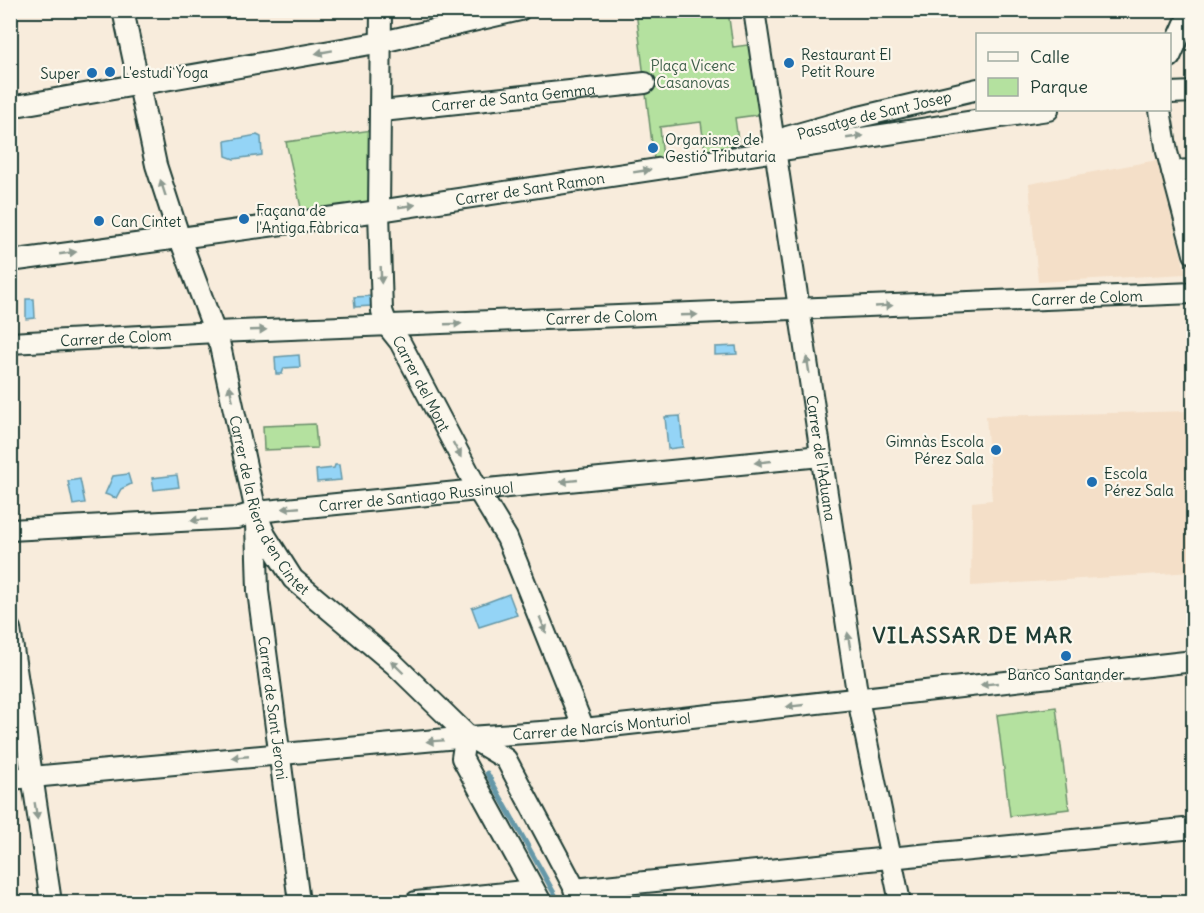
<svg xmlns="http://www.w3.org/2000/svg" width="1204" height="913" font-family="Delius,sans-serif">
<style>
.built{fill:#f4dfc8}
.green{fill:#b4e19f;stroke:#6a8f6a;stroke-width:1.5}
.water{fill:#94d4f6;stroke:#6598a8;stroke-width:1.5}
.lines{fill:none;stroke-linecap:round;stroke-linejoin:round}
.stream{stroke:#6598a8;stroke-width:5}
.minor-casing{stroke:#1f3d34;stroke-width:24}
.minor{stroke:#fbf7ec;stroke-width:20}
.oneway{fill:#8d9a90}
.poi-dot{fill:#1f6fb2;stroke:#fbf7ec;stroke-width:2}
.labels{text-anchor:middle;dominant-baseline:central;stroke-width:4.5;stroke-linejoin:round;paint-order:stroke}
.poi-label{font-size:15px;fill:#1f3d34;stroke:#fbf7ec;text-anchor:start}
.park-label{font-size:15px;fill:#3d5e49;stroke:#fbf7ec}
.street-label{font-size:15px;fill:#1f3d34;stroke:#fbf7ec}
.district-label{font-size:21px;font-weight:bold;letter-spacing:1.5px;fill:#1f3d34;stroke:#fbf7ec}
</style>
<rect width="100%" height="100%" fill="#f8ecdc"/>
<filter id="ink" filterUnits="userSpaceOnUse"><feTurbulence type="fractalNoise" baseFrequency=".0167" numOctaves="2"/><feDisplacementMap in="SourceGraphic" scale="12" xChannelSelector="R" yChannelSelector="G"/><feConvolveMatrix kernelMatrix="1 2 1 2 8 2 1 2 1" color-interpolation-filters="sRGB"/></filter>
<g filter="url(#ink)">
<path class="built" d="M1157,160L1186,274L1038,282L1029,184Z
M1193,411V572L971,586L972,502L992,500L986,416Z"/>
<path class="green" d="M636,11H728L733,47L755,44L764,114L735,118L739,147L705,151L701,122L660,127L663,159L654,160Z
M372,130L374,201L302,212L286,142Z
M315,424L317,448L264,450L263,426Z
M1056,707L1069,809L1010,816L997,715Z"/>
<path class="water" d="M257,135L261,137L262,155L234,159L226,156L225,141Z
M372,296V306L355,307L354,297Z
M26,299H34L35,318L26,319Z
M736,346L737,354L715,355V347Z
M299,355L300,367L284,368L282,374H276L275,357Z
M680,416L683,447L668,449L665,417Z
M335,465H339L341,480L317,482L316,470L334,468Z
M128,474L131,484L121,489L116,498L105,494L113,476Z
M177,475L179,487L154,490L152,478Z
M80,479L85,503L73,505L68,481Z
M509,594L517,615L479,627L472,608Z"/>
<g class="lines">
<path class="stream" d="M487,773L559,902"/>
<g class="minor-casing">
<g id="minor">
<path id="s1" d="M123,10L156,165L179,236L220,346L256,512L265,535L293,579L394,664L469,737L506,759L582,902"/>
<path id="s2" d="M381,10L379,211L382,311L388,327L400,342L478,490L507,538L584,729"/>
<path id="s3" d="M754,10L858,699L900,902"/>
<path d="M1170,57L1191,10"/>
<path d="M1170,93L1194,92"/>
<path d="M10,107L382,42L520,10"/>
<path d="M1160,110L1167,152L1194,254"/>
<path id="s4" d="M382,111L645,83"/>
<path id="s5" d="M787,137L855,118L978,89"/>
<path d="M1172,171L1194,170"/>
<path id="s6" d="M10,261L379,211L1048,110"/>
<path id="s7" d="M10,343L216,332L1194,293"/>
<path id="s8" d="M256,523L258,591L299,902"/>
<path id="s9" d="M10,530L237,518L256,512L821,456"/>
<path d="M10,629L51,902"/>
<path d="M465,739L462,758L541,902"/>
<path id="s10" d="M10,779L469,737L584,729L1194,661"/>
<path d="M574,889L1194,828"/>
<path d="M416,902L534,890"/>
</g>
</g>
<use href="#minor" class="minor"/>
</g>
<defs><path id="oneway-solid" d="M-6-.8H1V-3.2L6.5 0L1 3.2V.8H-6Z" transform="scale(1.5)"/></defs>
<g class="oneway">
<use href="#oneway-solid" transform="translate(324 52) rotate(170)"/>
<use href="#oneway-solid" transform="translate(855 137) rotate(-8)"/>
<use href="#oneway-solid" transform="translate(642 171) rotate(-9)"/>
<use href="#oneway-solid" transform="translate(163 188) rotate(-108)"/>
<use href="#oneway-solid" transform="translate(407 206) rotate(-9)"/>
<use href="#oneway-solid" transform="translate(68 253) rotate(-8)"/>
<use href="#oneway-solid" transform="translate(381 275) rotate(88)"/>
<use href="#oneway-solid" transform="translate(884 306) rotate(-3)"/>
<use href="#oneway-solid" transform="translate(689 315) rotate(-2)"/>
<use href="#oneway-solid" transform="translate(453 324) rotate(-2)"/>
<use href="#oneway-solid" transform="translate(258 330) rotate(-2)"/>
<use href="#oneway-solid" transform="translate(808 365) rotate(-99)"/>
<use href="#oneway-solid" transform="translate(231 393) rotate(-102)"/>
<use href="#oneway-solid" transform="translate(457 450) rotate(62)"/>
<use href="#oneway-solid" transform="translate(763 462) rotate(174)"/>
<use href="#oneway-solid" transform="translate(569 481) rotate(174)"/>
<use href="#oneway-solid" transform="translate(291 508) rotate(175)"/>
<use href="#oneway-solid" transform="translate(199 520) rotate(177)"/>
<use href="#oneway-solid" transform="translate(543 625) rotate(68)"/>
<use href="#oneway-solid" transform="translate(849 641) rotate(-99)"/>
<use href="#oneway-solid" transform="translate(397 667) rotate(-136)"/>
<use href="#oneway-solid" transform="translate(989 684) rotate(174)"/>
<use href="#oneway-solid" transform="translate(795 706) rotate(174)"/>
<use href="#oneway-solid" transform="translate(435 741) rotate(176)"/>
<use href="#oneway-solid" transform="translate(240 757) rotate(175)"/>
<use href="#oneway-solid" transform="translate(36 811) rotate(81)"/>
</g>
</g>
<g class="poi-dot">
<circle cx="789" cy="63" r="6"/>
<circle cx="110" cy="72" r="6"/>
<circle cx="92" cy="73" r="6"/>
<circle cx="653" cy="148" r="6"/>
<circle cx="244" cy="219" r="6"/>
<circle cx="99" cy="221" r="6"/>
<circle cx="996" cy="450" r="6"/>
<circle cx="1092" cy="482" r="6"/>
<circle cx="1066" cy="656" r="6"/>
</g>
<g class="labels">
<g class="poi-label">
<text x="801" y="54">Restaurant El<tspan x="801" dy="17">Petit Roure</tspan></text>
<text x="122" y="72">L'estudi Yoga</text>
<text x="80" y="73" text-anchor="end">Super</text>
<text x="665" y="139">Organisme de<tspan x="665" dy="17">Gestió Tributaria</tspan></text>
<text x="256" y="210">Façana de<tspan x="256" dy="17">l'Antiga Fàbrica</tspan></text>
<text x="111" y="221">Can Cintet</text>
<text x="984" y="441" text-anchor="end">Gimnàs Escola<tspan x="984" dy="17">Pérez Sala</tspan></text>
<text x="1104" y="473">Escola<tspan x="1104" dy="17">Pérez Sala</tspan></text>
<text x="1066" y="674" text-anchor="middle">Banco Santander</text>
</g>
<g class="park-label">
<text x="693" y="65">Plaça Vicenc<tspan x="693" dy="17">Casanovas</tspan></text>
</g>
<g class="street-label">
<text stroke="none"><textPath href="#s4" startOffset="132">Carrer de Santa Gemma</textPath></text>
<text stroke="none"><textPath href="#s5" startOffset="90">Passatge de Sant Josep</textPath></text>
<text stroke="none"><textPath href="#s6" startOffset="525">Carrer de Sant Ramon</textPath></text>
<text stroke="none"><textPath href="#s7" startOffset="1078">Carrer de Colom</textPath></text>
<text stroke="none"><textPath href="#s7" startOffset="592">Carrer de Colom</textPath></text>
<text stroke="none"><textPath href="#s7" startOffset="106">Carrer de Colom</textPath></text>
<text stroke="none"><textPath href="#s2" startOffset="384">Carrer del Mont</textPath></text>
<text stroke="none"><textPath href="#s3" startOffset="453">Carrer de l'Aduana</textPath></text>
<text stroke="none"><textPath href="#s9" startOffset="408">Carrer de Santiago Russinyol</textPath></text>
<text stroke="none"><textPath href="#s1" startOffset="519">Carrer de la Riera d'en Cintet</textPath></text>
<text stroke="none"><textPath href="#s8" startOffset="186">Carrer de Sant Jeroni</textPath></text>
<text stroke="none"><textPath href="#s10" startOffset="594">Carrer de Narcís Monturiol</textPath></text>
</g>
<g class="district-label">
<text x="973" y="635">VILASSAR DE MAR</text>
</g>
</g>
<rect width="1204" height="913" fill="none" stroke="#fbf7ec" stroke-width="36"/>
<rect x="18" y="18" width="1168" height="877" fill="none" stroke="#1f3d34" stroke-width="2" filter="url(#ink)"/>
<rect x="976" y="33" width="195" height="78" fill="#fbf7ec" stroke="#a3ada2" stroke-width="1.5"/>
<rect x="988" y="52" width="30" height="9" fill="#fbf7ec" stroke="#a3ada2" stroke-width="1.5"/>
<text x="1030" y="63" font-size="18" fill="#1f3d34">Calle</text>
<rect x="988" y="78" width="30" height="18" fill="#b4e19f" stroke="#a3ada2" stroke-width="1.5"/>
<text x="1030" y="93" font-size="18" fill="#1f3d34">Parque</text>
</svg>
